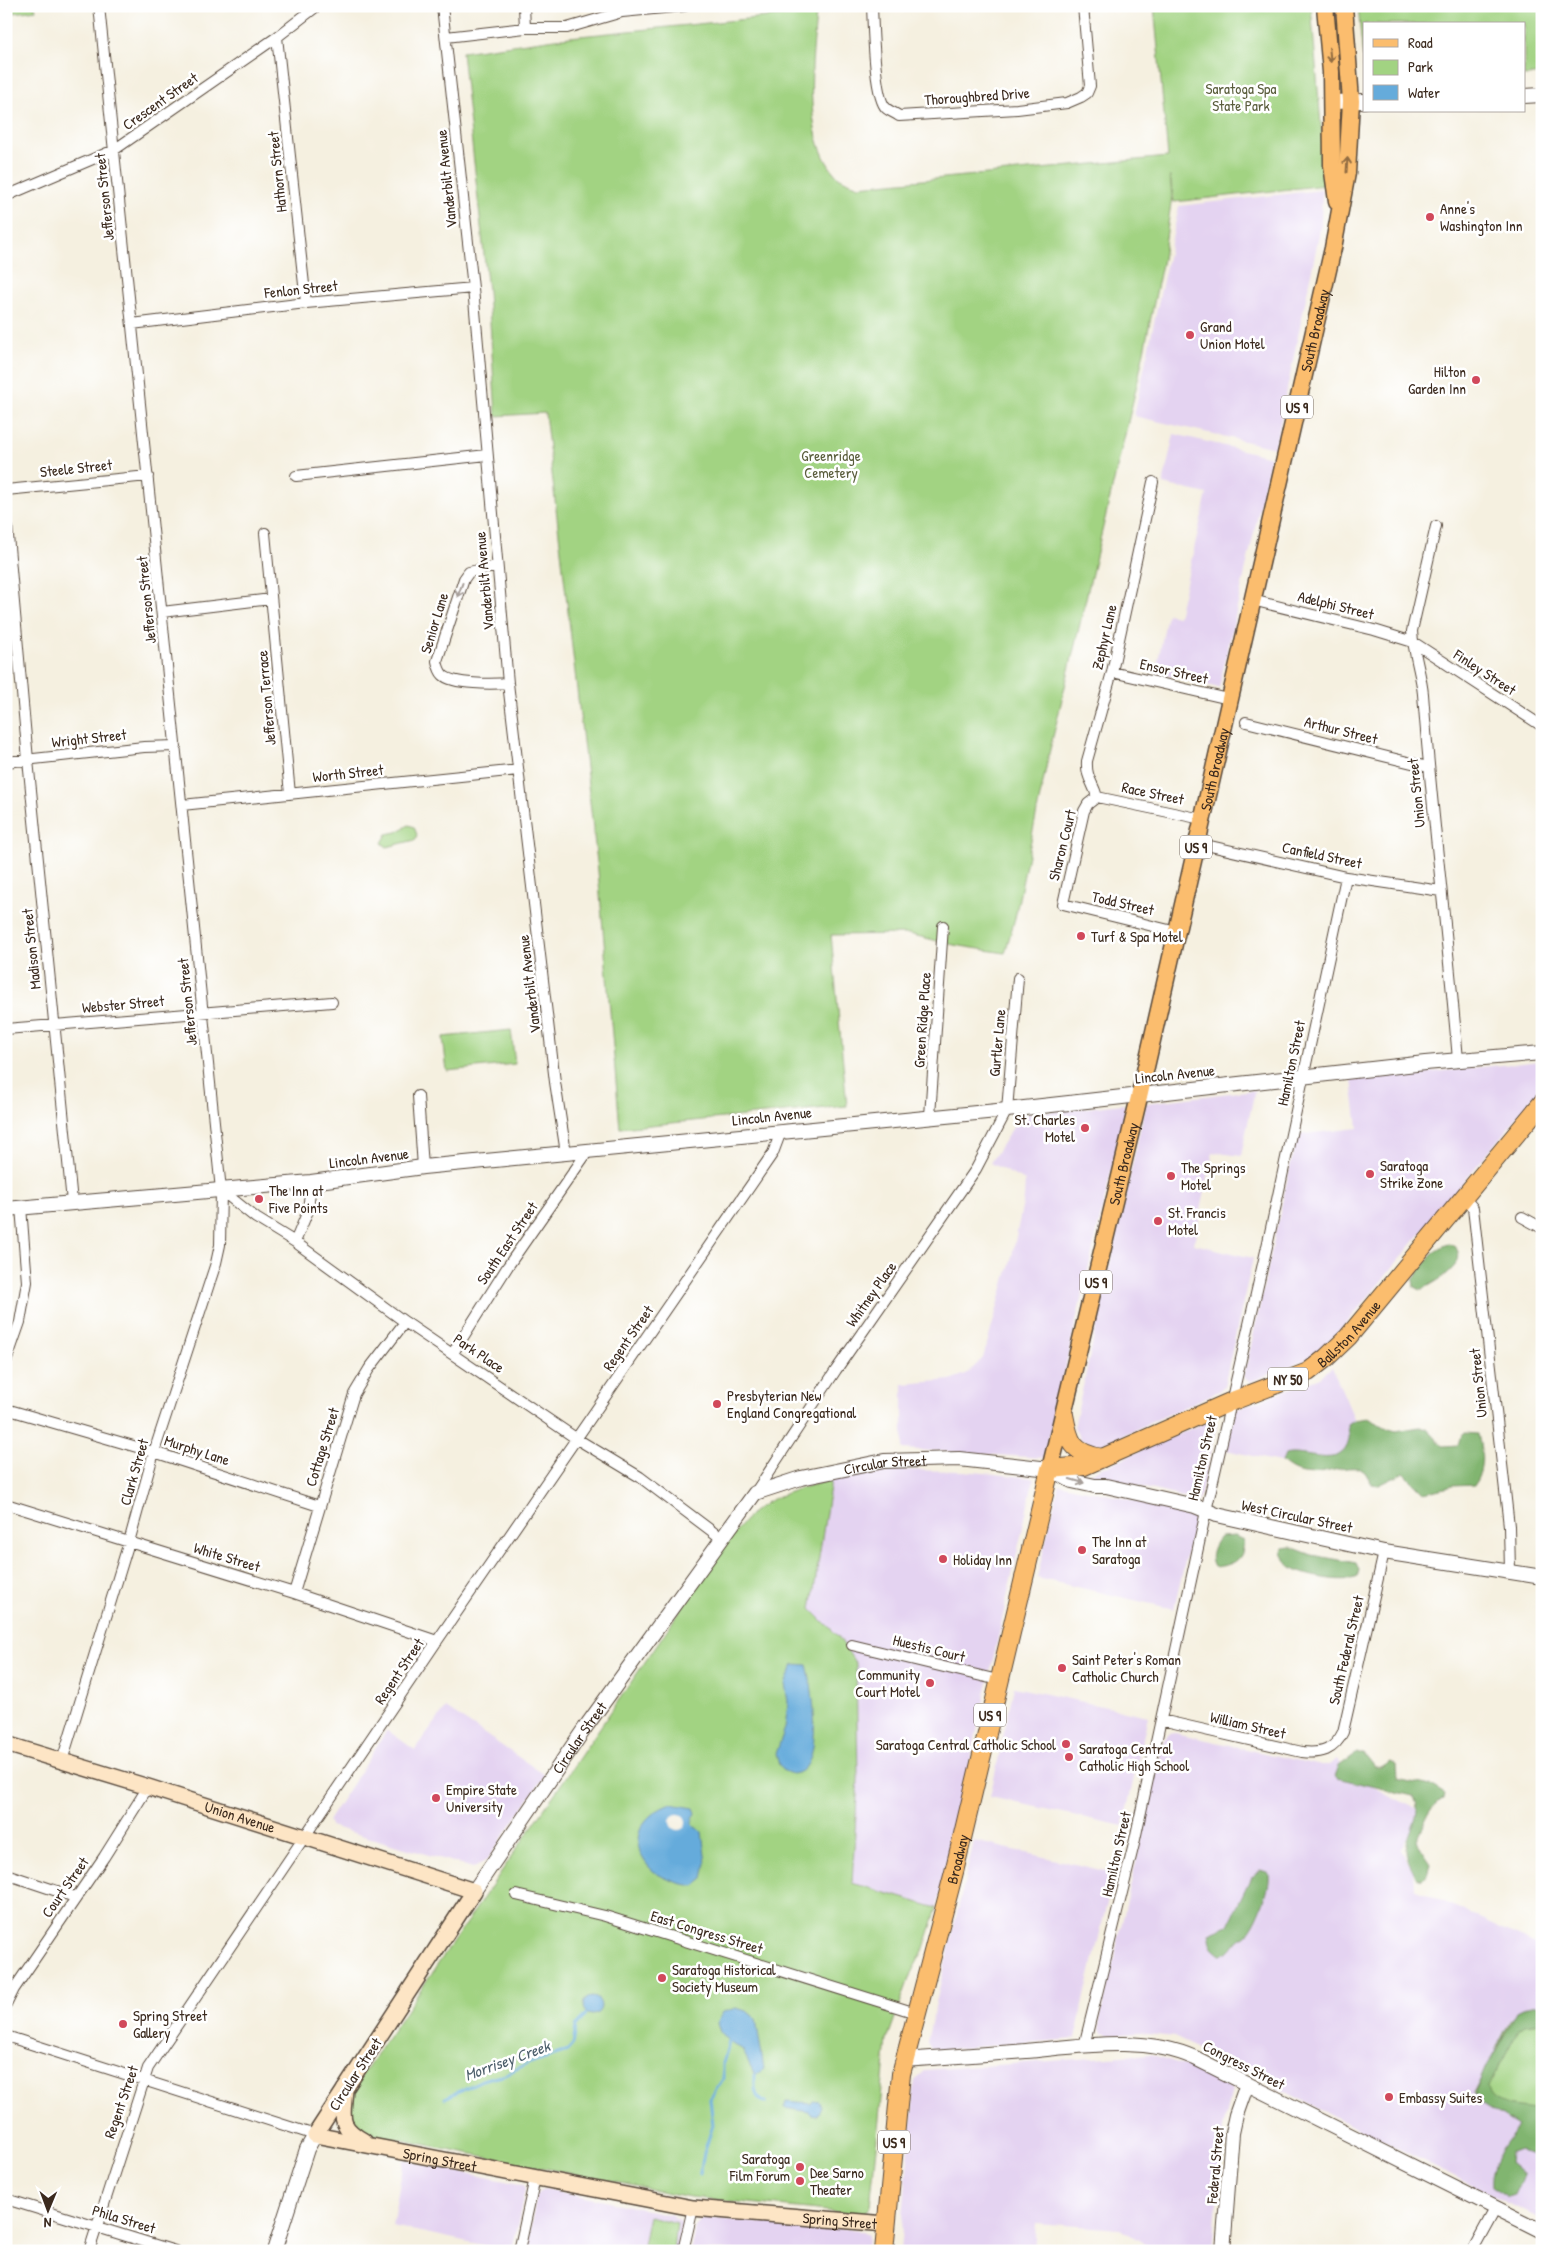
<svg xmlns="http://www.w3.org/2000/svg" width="1548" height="2257" font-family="'Patrick Hand',sans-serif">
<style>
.built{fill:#e4d3f1}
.green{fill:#a2d382;stroke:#6e7e50}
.forest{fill:#81b570;stroke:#5e7047}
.water{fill:#65abdb;stroke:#506a7c}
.pier{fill:#f5f0e0}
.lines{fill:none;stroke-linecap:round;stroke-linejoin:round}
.stream{stroke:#65abdb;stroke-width:3}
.minor-casing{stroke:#57483b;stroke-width:12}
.tertiary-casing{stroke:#57483b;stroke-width:16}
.secondary-casing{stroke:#57483b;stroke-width:18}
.primary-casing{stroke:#57483b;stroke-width:19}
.trunk-casing{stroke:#57483b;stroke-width:20}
.minor{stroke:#fff;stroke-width:10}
.tertiary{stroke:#fff;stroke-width:14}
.secondary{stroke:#fde5c5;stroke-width:15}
.primary{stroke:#fbbd6e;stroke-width:16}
.trunk{stroke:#fbbd6e;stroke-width:18}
.oneway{stroke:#916c42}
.oneway2{stroke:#a79f9a}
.poi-dot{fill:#d1495b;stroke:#fff;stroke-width:2}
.labels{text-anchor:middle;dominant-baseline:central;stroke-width:5;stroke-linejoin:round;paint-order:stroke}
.shield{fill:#fff;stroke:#766a62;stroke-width:1}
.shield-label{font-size:14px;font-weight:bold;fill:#3b2a1e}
.park-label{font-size:15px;fill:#5a5d3c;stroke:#fff}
.street-label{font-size:15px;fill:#3b2a1e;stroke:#fff}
.poi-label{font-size:15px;fill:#3b2a1e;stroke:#fff;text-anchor:start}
.water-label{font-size:16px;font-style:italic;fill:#4c5e6a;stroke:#fff}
</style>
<rect width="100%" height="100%" fill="#fff"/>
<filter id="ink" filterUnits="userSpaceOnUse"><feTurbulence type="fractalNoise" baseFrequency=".02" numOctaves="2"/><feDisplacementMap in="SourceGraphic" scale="10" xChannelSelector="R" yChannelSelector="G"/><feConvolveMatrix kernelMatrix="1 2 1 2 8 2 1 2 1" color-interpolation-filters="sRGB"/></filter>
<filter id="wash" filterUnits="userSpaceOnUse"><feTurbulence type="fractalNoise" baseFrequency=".0096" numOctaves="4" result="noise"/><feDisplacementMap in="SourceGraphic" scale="20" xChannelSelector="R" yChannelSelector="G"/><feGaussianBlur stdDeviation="1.12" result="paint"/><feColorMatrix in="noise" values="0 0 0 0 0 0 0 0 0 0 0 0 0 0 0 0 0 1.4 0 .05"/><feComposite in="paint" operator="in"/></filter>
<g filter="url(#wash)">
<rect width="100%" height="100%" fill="#f5f0e0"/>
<path class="built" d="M1322,190L1321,225L1275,448L1134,416L1179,206Z
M1174,434L1271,457L1219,688L1156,672L1167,614L1178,616L1207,494L1163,484Z
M1542,1061V1087L1345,1325L1312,1358L1249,1382L1244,1377L1297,1135L1358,1128L1352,1080Z
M1255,1090L1241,1156L1213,1152L1194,1244L1253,1258L1224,1386L1219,1391L1104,1444L1092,1445L1080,1439L1074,1427L1146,1103Z
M1123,1104L1126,1108L1044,1458L903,1449V1384L951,1380L968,1373L983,1358L1012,1256L1024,1198L1025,1181L990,1163L1021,1115Z
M1332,1367L1371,1458L1293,1465L1226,1450L1235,1410L1320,1377Z
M1210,1420L1217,1423L1199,1501L1088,1474Z
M892,1470L963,1471L1034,1478L937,1908L852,1884L858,1779L856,1664L838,1636L811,1609L831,1480Z
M1059,1484L1196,1514L1174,1609L1037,1578Z
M1014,1687L1148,1716L1123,1826L990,1797Z
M446,1708L545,1775L487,1860L473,1868L330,1826L328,1821L387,1730L415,1750Z
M1176,1733L1317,1765H1329L1337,1759L1346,1774L1421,1811L1401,1850L1413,1871L1414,1888L1542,1947V1954L1538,1962H1542V2220L1271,2085V2081L1220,2056L1218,2058L1174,2037L1139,2033L1109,2035L1101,2032L1099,2023L1164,1740L1169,1734Z
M974,1841L1114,1873L1075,2039L938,2050L931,2048L927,2041Z
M1150,2054L1201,2071L1227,2085L1232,2091L1223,2128L1213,2251H1149L1148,2246L1121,2229L1036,2223L1034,2251H900L915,2079L925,2070Z
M404,2160L524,2185L525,2189L512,2251L392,2226Z
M546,2189L672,2215L680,2222L682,2227L677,2251H526L537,2195L542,2190Z
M708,2218L862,2231L868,2234L867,2251H691L695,2226L702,2219Z"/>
<path class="green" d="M6,6H35L36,10L6,14Z
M1154,6H1311L1326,185L1174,202L1170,176L1172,196L1163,259L1138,380L1048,758L1015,918L1005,953L954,945L909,934L831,935L847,1106L620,1128L598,871L545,413L496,416L488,291L462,52L570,37L816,12C813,61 801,133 835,174C841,180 852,183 859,186L1168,157Z
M1358,6H1542V74L1524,76V24H1364V69Z
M409,825L414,827L417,835L415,840L387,847L382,843L387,834L397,832Z
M511,1030L515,1064L447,1071L443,1037Z
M831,1480L811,1609L838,1636L856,1664L858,1779L852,1883L937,1908L924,1949L911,1973L887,2040L870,2206L865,2212L857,2214L690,2197L382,2136L356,2128L347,2116L349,2094L725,1545C733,1535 741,1524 750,1515C770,1495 805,1487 831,1480Z
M1542,2016V2128L1473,2094L1511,2019Z
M649,2216L676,2223L673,2251L643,2245Z"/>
<path class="forest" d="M1449,1244C1454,1246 1457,1248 1458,1252C1464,1267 1432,1285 1420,1290L1414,1287L1413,1280C1423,1267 1433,1248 1449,1244Z
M1368,1418L1389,1429L1396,1431L1420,1427L1427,1429L1443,1446L1458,1445L1460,1438L1465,1433L1478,1434C1482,1452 1485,1468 1474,1485L1452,1486L1424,1493L1404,1473L1379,1485L1372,1484L1365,1472L1359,1468C1330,1465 1308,1486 1282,1462L1285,1455C1303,1449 1342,1472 1349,1440C1350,1436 1348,1430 1348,1424L1354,1420Z
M1235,1536L1243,1540C1245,1561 1233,1565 1214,1567C1208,1557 1213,1545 1220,1537Z
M1291,1547L1312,1555L1356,1563L1359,1570L1357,1577C1345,1584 1302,1576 1292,1568C1286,1564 1284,1557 1282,1551L1283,1548Z
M1357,1753H1363L1375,1768H1381L1391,1762L1396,1765L1397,1779L1430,1786L1445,1795L1444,1799C1427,1807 1426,1823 1417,1839L1420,1849L1430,1864L1427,1874L1423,1879L1416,1877C1413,1869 1406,1859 1406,1851C1406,1832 1425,1813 1413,1796L1337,1778L1335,1776L1339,1766Z
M1260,1870L1268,1872C1274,1882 1256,1926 1247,1934C1244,1937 1240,1938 1237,1941C1232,1947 1229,1954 1220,1954L1212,1947L1209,1933L1228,1925L1251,1877Z
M1542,2004V2022L1525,2024L1519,2028L1488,2088C1490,2111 1528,2105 1542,2111V2143L1535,2155L1521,2150L1511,2153L1510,2163L1524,2175L1515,2195L1508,2197L1491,2186C1489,2163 1506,2145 1518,2127L1477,2101L1475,2093L1486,2066L1498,2047L1517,2011L1523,2008Z"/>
<path class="water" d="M794,1664L807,1665C813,1686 821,1750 805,1768C802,1772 797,1773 792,1774L784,1771L779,1765L776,1754L785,1728L788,1702L785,1684Z
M671,1804L694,1808L696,1813L693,1819V1824L702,1832L706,1863L703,1879L694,1886C682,1885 657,1877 649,1867C626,1840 642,1814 671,1804Z
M583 2006a9 9 0 1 1 18 0a9 9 0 1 1-18 0Z
M736,2008L747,2011L756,2019L764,2069L755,2075L742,2049L729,2042L720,2032L717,2023L723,2012Z
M813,2100L819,2101L821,2106L817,2115L811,2114L809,2112L784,2108L786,2101L811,2103Z"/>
<path class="pier" d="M670 1822a8 8 0 1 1 16 0a8 8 0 1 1-16 0Z"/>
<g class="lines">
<path class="stream" d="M755,2075C755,2088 753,2097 766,2103
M445,2098L482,2080L506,2074L527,2064L567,2051L573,2044L576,2027L586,2014
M700,2174L704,2153L713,2125L710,2099L723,2079V2063L729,2042"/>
</g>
</g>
<g filter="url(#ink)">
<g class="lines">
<g class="minor-casing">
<path id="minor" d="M442,6L473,288L508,683L555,1082L566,1153
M524,6L525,28
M872,6C873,25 874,97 886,108C889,111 895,113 899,116L1017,109L1067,103L1081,97L1087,93L1090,86L1083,6
M277,37L306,303
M446,37L525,28H567L622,12L685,6
M6,196L114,150L277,37L317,6
M132,324L306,303L473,288
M296,476L487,455
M6,490L148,476
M6,513L28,760L72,1202
M1436,526L1412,631C1413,652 1421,673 1423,694C1432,816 1448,938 1458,1060
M265,533L290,794
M497,566L469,572L464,579L437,661C438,666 439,671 443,675C453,685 494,684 508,683
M1252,600L1374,630L1413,642L1542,726
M162,612L271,599
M1112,672L1229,699
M1246,722L1428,767
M6,762L144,747L176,746
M1097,797C1093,781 1086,779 1087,761L1112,672L1153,482
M1097,797L1088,804L1084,811L1063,904L1177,932
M1097,797L1202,819
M182,805L518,770
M1197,843L1346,877L1441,891
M6,1029L332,1002
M418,1096L423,1167
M930,1116L943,926
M221,1190L256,1218L295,1242L405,1322L577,1439L640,1477L721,1538
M1463,1196L1473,1208L1509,1526L1510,1572
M1522,1217L1542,1228
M295,1242L308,1211L311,1182
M453,1353L508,1266L588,1151
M6,1362L20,1322L27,1282L21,1207
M6,1409L154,1452L319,1506
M755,1493L836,1370L976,1169L1007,1110L1018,978
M6,1504L294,1593L437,1641
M294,1593L354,1394L369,1369L405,1322
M852,1645L998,1680
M1161,1720L1302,1752C1321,1754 1334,1751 1343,1732L1384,1552
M62,1761L129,1542L154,1452L216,1263L220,1245L221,1190L99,6
M6,1874L75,1897
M516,1895L605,1916L916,2013
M6,2005L14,1989L104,1857L148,1787
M6,2036L315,2135
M1084,2046L1134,1844L1206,1511L1268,1242L1346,877
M6,2199L175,2251
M89,2251L148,2068L437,1641L773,1153L779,1137V1132
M519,2251L535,2178
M683,2251L693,2208
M1472,2251L1495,2209"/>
</g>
<g class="tertiary-casing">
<g id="tertiary">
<path d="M1524,96L1542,95"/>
<path d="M1333,102L1364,101"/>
<path d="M6,1209L311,1182L423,1167L1007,1110L1425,1063L1542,1053"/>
<path id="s1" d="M474,1891L587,1725L755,1493L801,1478L884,1461L959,1459L1050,1469L1072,1481L1095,1486H1106L1195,1506L1217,1515L1384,1552L1542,1577"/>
<path d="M904,2060C945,2057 986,2054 1026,2051C1081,2046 1144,2035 1195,2058L1542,2231"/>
<path d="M274,2251L307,2149L315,2135"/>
<path d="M1223,2251L1232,2133L1236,2115L1247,2084"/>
</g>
</g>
<g class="secondary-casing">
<g id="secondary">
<path id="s2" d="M6,1744L148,1787L474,1891L315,2135L693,2208L886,2224"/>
<path d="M345,2089C343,2117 337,2126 364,2141"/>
</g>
</g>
<g class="primary-casing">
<g id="primary">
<path d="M1325,6L1331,72L1332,165L1337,201"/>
<path id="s3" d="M1050,1469L1140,1093L1333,248L1347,173L1351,101L1344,6"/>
</g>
</g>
<g class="trunk-casing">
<g id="trunk">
<path d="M1064,1415C1069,1442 1072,1453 1102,1458"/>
<path id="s4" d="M884,2251L901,2074L954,1872L1050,1469L1084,1466L1230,1402L1308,1372L1326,1358L1348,1337L1542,1103"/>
</g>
</g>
<use href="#minor" class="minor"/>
<use href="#tertiary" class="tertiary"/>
<use href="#secondary" class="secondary"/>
<use href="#primary" class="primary"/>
<use href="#trunk" class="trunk"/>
</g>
<defs><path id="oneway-shaft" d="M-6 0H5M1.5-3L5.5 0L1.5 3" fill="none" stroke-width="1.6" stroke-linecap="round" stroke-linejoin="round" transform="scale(1.25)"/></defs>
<g class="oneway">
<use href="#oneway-shaft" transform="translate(1330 55) rotate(84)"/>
<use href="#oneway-shaft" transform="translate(1347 165) rotate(-86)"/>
</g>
<g class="oneway2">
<use href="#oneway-shaft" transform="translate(460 590) rotate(110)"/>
<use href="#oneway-shaft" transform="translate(1077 1481) rotate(16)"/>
</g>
</g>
<g class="poi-dot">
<circle cx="1430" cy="217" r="5"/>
<circle cx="1190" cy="335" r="5"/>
<circle cx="1476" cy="380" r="5"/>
<circle cx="1081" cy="936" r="5"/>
<circle cx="1085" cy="1128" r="5"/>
<circle cx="1370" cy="1174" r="5"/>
<circle cx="1171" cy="1176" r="5"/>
<circle cx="259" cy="1199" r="5"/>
<circle cx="1158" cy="1221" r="5"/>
<circle cx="717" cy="1404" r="5"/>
<circle cx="1082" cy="1550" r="5"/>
<circle cx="943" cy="1559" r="5"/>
<circle cx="1062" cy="1668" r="5"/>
<circle cx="930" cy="1683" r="5"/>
<circle cx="1066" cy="1744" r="5"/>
<circle cx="1069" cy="1757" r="5"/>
<circle cx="436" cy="1798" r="5"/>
<circle cx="662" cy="1978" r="5"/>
<circle cx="123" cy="2024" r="5"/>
<circle cx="1389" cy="2097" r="5"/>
<circle cx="800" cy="2167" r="5"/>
<circle cx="800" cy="2181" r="5"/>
</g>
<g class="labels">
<g class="shield">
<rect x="1281" y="395.5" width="32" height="23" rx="4"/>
<rect x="1180" y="835.5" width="32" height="23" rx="4"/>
<rect x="1080" y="1270.5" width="32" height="23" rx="4"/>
<rect x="1268" y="1367.5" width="40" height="23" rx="4"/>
<rect x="974" y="1703.5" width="32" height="23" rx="4"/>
<rect x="878" y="2130.5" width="32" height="23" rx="4"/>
</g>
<g class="shield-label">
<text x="1297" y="407">US 9</text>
<text x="1196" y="847">US 9</text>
<text x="1096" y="1282">US 9</text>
<text x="1288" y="1379">NY 50</text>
<text x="990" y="1715">US 9</text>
<text x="894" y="2142">US 9</text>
</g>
<g class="park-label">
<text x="1241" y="88">Saratoga Spa<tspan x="1241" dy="17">State Park</tspan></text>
<text x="831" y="455">Greenridge<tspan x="831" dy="17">Cemetery</tspan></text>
</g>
<g class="street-label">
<text transform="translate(977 96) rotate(-4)">Thoroughbred Drive</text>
<text transform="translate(160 101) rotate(-35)">Crescent Street</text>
<text transform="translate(277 172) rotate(-96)">Hathorn Street</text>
<text transform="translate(446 179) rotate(-96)">Vanderbilt Avenue</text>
<text transform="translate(104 197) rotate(-96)">Jefferson Street</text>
<text transform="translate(301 289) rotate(-6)">Fenlon Street</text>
<text stroke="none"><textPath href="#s3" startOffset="1169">South Broadway</textPath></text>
<text transform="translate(76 468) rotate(-6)">Steele Street</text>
<text transform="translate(484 581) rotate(-95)">Vanderbilt Avenue</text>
<text transform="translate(146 600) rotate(-96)">Jefferson Street</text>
<text transform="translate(1336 605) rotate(14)">Adelphi Street</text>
<text transform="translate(434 623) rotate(-73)">Senior Lane</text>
<text transform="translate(1104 637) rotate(-77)">Zephyr Lane</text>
<text transform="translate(1174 671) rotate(13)">Ensor Street</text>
<text transform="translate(1485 672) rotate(33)">Finley Street</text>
<text transform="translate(266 698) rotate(-95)">Jefferson Terrace</text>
<text transform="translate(1341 730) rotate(14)">Arthur Street</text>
<text transform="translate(89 738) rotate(-6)">Wright Street</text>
<text stroke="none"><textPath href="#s3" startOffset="719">South Broadway</textPath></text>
<text transform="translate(348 773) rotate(-6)">Worth Street</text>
<text transform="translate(1153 793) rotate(12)">Race Street</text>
<text transform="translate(1416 793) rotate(-96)">Union Street</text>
<text transform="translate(1062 845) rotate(-76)">Sharon Court</text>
<text transform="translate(1322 855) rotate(12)">Canfield Street</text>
<text transform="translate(1123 903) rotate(13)">Todd Street</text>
<text transform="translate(31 949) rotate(-96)">Madison Street</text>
<text transform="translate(529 984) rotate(-97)">Vanderbilt Avenue</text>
<text transform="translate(187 1002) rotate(-96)">Jefferson Street</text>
<text transform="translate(123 1004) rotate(-5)">Webster Street</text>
<text transform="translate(922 1020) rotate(-86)">Green Ridge Place</text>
<text transform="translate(997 1043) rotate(-85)">Gurtler Lane</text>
<text transform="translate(1291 1063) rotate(-78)">Hamilton Street</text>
<text transform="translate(1175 1074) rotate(-6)">Lincoln Avenue</text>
<text transform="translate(772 1116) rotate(-6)">Lincoln Avenue</text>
<text transform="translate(369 1158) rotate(-7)">Lincoln Avenue</text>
<text stroke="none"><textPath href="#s3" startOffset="314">South Broadway</textPath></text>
<text transform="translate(507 1243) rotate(-56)">South East Street</text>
<text transform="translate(871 1294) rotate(-55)">Whitney Place</text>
<text stroke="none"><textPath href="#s4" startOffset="1134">Ballston Avenue</textPath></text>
<text transform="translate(628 1338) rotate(-55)">Regent Street</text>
<text transform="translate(479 1353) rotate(34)">Park Place</text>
<text transform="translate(1478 1383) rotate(-96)">Union Street</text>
<text transform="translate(322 1447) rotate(-73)">Cottage Street</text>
<text transform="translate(197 1450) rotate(18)">Murphy Lane</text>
<text transform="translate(1202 1458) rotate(-77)">Hamilton Street</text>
<text stroke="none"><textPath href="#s1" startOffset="621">Circular Street</textPath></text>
<text transform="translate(134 1472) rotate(-74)">Clark Street</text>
<text transform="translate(1297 1516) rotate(12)">West Circular Street</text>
<text transform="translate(227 1557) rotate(17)">White Street</text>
<text transform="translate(929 1648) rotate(14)">Huestis Court</text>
<text transform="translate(1346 1650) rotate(-77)">South Federal Street</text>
<text transform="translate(399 1671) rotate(-56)">Regent Street</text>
<text transform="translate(1248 1725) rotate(13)">William Street</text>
<text stroke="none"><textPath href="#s1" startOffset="186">Circular Street</textPath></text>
<text stroke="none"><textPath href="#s2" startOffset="245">Union Avenue</textPath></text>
<text transform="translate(1116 1854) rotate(-77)">Hamilton Street</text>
<text stroke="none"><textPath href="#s4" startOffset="400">Broadway</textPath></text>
<text transform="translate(65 1887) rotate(-55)">Court Street</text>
<text transform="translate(707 1932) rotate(17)">East Congress Street</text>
<text transform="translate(1244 2065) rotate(27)">Congress Street</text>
<text transform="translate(355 2074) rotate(-57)">Circular Street</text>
<text transform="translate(121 2102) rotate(-71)">Regent Street</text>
<text stroke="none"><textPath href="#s2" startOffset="909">Spring Street</textPath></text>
<text transform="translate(1215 2165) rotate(-85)">Federal Street</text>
<text transform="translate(124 2219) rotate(17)">Phila Street</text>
<text stroke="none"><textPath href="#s2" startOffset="1314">Spring Street</textPath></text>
</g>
<g class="poi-label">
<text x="1440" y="208">Anne's<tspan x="1440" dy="17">Washington Inn</tspan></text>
<text x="1200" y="326">Grand<tspan x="1200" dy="17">Union Motel</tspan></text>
<text x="1466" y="371" text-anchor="end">Hilton<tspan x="1466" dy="17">Garden Inn</tspan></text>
<text x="1091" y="936">Turf &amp; Spa Motel</text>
<text x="1075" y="1119" text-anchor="end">St. Charles<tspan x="1075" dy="17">Motel</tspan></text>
<text x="1380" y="1165">Saratoga<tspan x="1380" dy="17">Strike Zone</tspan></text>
<text x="1181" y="1167">The Springs<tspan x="1181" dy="17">Motel</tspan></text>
<text x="269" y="1190">The Inn at<tspan x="269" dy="17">Five Points</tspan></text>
<text x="1168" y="1212">St. Francis<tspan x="1168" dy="17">Motel</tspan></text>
<text x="727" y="1395">Presbyterian New<tspan x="727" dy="17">England Congregational</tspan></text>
<text x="1092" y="1541">The Inn at<tspan x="1092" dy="17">Saratoga</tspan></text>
<text x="953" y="1559">Holiday Inn</text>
<text x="1072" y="1659">Saint Peter's Roman<tspan x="1072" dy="17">Catholic Church</tspan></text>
<text x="920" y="1674" text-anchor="end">Community<tspan x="920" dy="17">Court Motel</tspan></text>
<text x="1056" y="1744" text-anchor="end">Saratoga Central Catholic School</text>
<text x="1079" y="1748">Saratoga Central<tspan x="1079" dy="17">Catholic High School</tspan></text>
<text x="446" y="1789">Empire State<tspan x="446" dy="17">University</tspan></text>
<text x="672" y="1969">Saratoga Historical<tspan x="672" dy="17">Society Museum</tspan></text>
<text x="133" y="2015">Spring Street<tspan x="133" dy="17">Gallery</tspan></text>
<text x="1399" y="2097">Embassy Suites</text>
<text x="790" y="2158" text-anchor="end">Saratoga<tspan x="790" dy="17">Film Forum</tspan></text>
<text x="810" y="2172">Dee Sarno<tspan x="810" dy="17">Theater</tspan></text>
</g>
<g class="water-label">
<text transform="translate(507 2060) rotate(-20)">Morrisey Creek</text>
</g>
</g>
<rect width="1548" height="2257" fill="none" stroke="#fff" stroke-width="25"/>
<rect x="1363" y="22" width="162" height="90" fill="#ffffff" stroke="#b1aaa5"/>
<rect x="1373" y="39" width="25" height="8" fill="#fbbd6e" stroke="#b1aaa5"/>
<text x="1408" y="48" font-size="15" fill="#3b2a1e">Road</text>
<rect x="1373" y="60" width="25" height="15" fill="#a2d382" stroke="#b1aaa5"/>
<text x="1408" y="72" font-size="15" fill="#3b2a1e">Park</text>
<rect x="1373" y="85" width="25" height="15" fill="#65abdb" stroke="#b1aaa5"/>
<text x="1408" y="98" font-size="15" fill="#3b2a1e">Water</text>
<g transform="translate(48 2210) rotate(181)" stroke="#ffffff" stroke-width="4" paint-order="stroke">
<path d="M0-4L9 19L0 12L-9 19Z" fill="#3b2a1e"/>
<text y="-8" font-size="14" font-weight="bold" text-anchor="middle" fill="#3b2a1e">N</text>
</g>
</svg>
